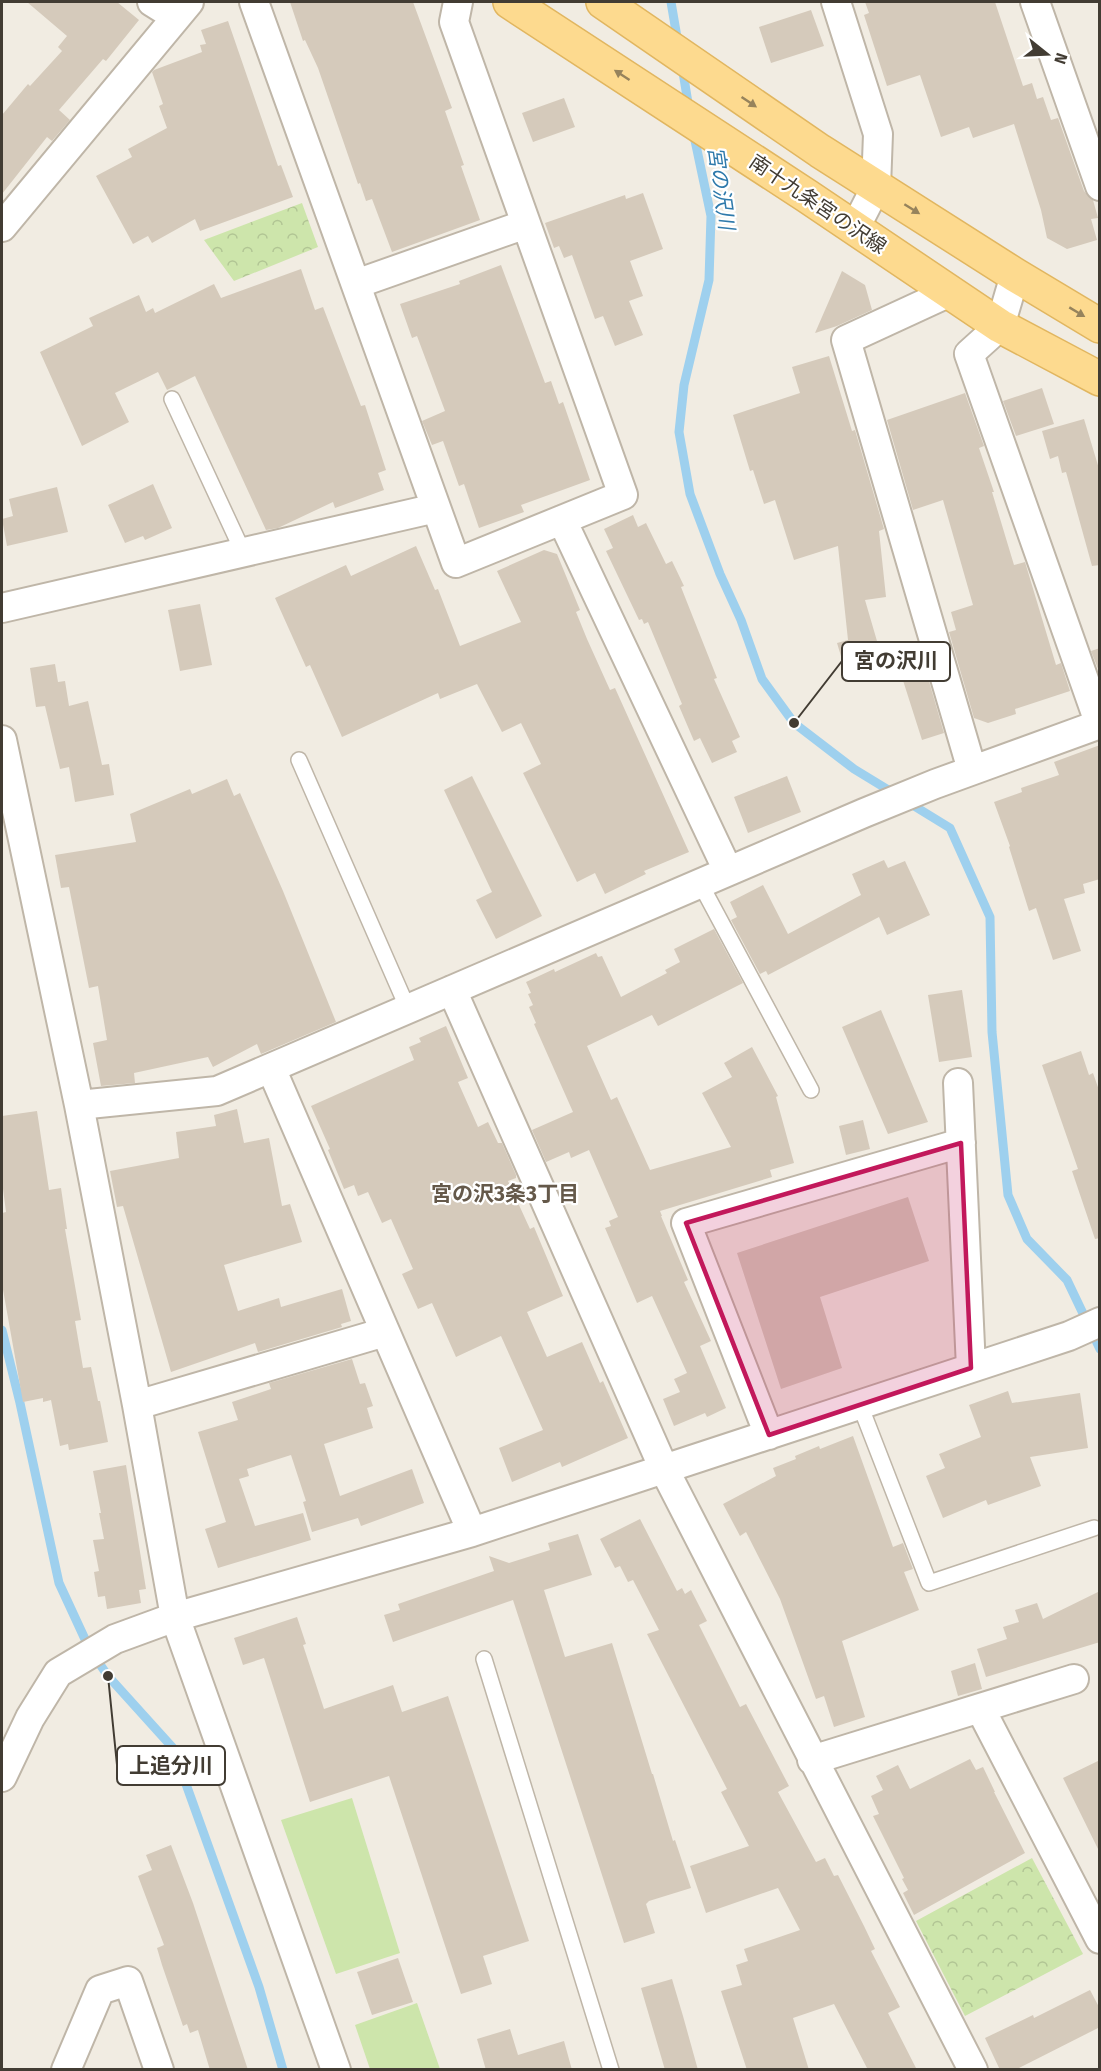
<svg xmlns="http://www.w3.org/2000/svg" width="1101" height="2071" font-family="'Fira Sans','Noto Sans JP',sans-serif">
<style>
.grass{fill:#cde5ab}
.forest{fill:url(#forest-crowns)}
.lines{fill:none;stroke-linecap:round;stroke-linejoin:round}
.stream{stroke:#9ed0ee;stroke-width:9}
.building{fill:#d5cabb}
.service-casing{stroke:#bfb6a8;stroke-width:18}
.minor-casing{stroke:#bfb6a8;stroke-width:32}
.primary-casing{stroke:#e1b660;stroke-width:36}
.service{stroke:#fff;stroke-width:15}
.minor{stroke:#fff;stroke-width:28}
.primary{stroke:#fdda8f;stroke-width:33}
.oneway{fill:#96835c}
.marked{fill:#c2185b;fill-opacity:0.2;stroke:#c2185b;stroke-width:4.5;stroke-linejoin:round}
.labels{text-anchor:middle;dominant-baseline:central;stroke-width:4.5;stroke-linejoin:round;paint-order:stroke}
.street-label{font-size:20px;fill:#423c33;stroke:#fff}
.water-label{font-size:21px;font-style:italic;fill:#2f7aab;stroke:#fff}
.neighbourhood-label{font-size:21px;font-weight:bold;fill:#65594a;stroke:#fff}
.leader{fill:none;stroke:#423c33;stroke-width:2}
.callout-dot{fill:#423c33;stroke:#fff;stroke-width:2}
.callout{fill:#fff;stroke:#423c33;stroke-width:2}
.callout-label{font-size:21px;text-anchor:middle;font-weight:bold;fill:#423c33}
</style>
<defs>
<pattern id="forest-crowns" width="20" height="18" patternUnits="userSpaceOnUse" patternTransform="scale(1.5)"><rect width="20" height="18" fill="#cde5ab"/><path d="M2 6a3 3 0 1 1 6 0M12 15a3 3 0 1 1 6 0" fill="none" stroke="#b1c594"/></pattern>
</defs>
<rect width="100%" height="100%" fill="#f1ece2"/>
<path class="grass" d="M352,1798L400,1953L336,1974L281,1820Z
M417,2003L440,2069H370L355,2025Z"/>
<path class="forest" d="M302,203L318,247L234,281L204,240Z
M1032,1858L1083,1954L965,2016L916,1921Z"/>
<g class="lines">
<path class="stream" d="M671,2L678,43
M682,66L689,109
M693,131L711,216L709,280L684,385L679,432L690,494L720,574L741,620L762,679L794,723L854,769L895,794
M906,801L950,828L990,917L992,1032L1008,1195L1027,1239L1067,1280L1100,1349
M2,1330L20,1403L59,1583L90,1650L108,1676L173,1748L259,1987L283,2070"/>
</g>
<path class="building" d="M27,2H117L139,20L106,61L103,59L59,110L70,120L52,141L47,137L2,194V115L28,84L30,86L62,51L58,47L67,36Z
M290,2H413L452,108L445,111L464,165L461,166L480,220L392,252L372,199L366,201L360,183L358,184L318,68L305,40L303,41Z
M865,2H995L1023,86L1032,83L1037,99L1043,97L1051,120L1058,118L1084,191L1093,200L1098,218L1091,219L1097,240L1067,249L1047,238L1041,210L1014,124L973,138L969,127L941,137L920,75L887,86L864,15L869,13Z
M811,10L824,46L771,63L759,27Z
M228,21L278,166L281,165L293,197L200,231L195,219L152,243L148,236L133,244L96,176L132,157L128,149L167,128L159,106L163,104L152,72L154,70L202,52L200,45L206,44L201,30Z
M564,98L575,127L533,142L522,113Z
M643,193L663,249L630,261L643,296L629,301L643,335L615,346L603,316L595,319L572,255L564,258L559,246L554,248L545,223L625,195L626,199Z
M501,265L545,383L551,381L559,404L563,402L590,480L521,505L524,512L479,528L464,484L459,486L443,441L432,445L422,421L445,411L417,336L412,338L400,304L460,284L459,281Z
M301,269L315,310L323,307L361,406L365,405L386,470L378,473L384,490L335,508L333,502L278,528L266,530L195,376L167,390L158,372L115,393L129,422L82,446L40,352L93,326L89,318L139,295L146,312L153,308L155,313L214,284L221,298Z
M842,271L865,285L872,310L837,326L815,333Z
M829,356L852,431L855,430L884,529L879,531L886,597L865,600L884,665L847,676L837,643L848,640L838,546L794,560L775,500L764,504L753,470L750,471L733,415L800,393L792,367Z
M1042,388L1054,424L1016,436L1003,401Z
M965,393L984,446L979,448L994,492H992L1014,565L1025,562L1056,665L1061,663L1070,691L1015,709L1016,714L988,723L974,718L949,632L956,630L951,612L973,605L943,500L913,510L887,420Z
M1084,419L1100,472V565L1092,566L1066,472L1062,473L1058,456L1050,459L1042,431Z
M153,484L172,528L145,540L143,536L125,543L108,505Z
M57,487L68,532L7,546L2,519L13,516L9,499Z
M633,515L638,527L646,523L666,564L672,561L684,586L681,587L717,678L714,679L740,737L732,741L737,752L712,763L700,738L694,741L679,706L682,704L648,622L644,624L642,619L639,620L606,551L613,548L604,529Z
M416,546L435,590L438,589L460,646L521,622L497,571L544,550L557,554L580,610L576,612L587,639L610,690L615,688L689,852L644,871L646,874L605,894L595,873L577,882L523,773L541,764L521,723L502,732L477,684L440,699L438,693L342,737L310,665L306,667L275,598L346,565L351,576Z
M200,604L212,665L180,671L168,610Z
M1100,648V674L1091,651Z
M55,664L58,682L65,681L69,706L88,701L102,765L109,764L114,795L75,802L69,767L60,769L45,706L36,707L30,668Z
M924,664L944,733L922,740L900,671Z
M1100,745V879L1083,884L1085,893L1064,899L1081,951L1053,960L1036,908L1029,911L1009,847L1010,846L994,802L1022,792L1021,788L1059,775L1054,762Z
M472,776L542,916L496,939L476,900L492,892L444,790Z
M787,776L801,812L748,833L734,797Z
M227,779L234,796L240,793L283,891L336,1022L261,1054L257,1044L213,1067L208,1057L134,1073L135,1083L101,1086L93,1043L107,1040L98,986L89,988L69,887L61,888L55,855L136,842L130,814L190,789L192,794Z
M884,860L888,868L905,861L930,915L887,935L879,917L768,975L766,971L760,974L731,920L737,917L730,902L763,885L788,934L861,895L852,874Z
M714,929L743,983L658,1026L652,1015L587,1046L611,1100L617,1097L650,1170L731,1147L702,1093L732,1077L724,1063L752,1047L778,1096L776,1097L794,1163L770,1170L772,1177L660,1211L662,1216H661L688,1280L684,1282L711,1341L700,1346L726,1408L707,1417L705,1413L674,1426L663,1399L680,1392L674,1379L687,1373L652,1296L637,1303L605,1228L611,1226L609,1221L618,1217L589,1150L571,1158L569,1152L546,1162L532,1130L573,1112L534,1024L536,1023L529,1007L533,1005L528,994L531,993L526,982L554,969L555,972L596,953L598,957L602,956L621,997L667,973L665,970L680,962L674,949Z
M962,990L972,1057L939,1062L928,995Z
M881,1010L928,1122L888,1134L842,1027Z
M446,1026L468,1078L458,1082L478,1127L488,1122L498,1143H502L516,1175V1178L508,1181L530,1229L534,1227L563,1296L527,1312L547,1357L582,1342L600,1383L603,1381L628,1438L562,1467L560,1462L512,1482L499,1448L543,1430L501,1336L456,1357L432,1303L418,1309L402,1274L413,1269L391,1219L382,1223L368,1192L358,1196L354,1185L344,1189L328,1150L330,1149L311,1106L414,1060L409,1047L421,1042L419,1038Z
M1081,1051L1089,1075L1093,1073L1100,1093V1238L1095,1239L1072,1171L1078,1169L1042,1065Z
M237,1109L244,1143L269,1138L282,1206L290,1204L302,1242L224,1265L238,1311L279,1298L281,1307L342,1289L351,1321L341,1324L342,1327L258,1352L255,1343L171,1372L123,1206L117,1207L110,1171L179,1158L176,1132L216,1126L214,1115Z
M37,1111L49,1190L61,1188L67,1229H65L81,1320L75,1321L83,1368L91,1367L98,1401H100L108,1442L69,1450L68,1444L60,1446L51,1400L43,1402V1398L23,1402L2,1284V1213L6,1212L2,1181V1116Z
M863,1120L870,1149L846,1155L839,1126Z
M908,1197L929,1261L820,1297L842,1368L781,1389L737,1253Z
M352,1359L360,1384L365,1383L373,1406L367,1408L373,1428L324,1444L340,1496L412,1469L424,1503L361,1526L358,1518L312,1532L303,1502L306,1501L291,1455L247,1469L249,1476L239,1479L255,1526L303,1513L311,1540L218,1568L205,1529L226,1522L198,1432L238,1420L232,1402L271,1389L269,1383Z
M1008,1391L1012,1403L1080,1393L1088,1448L1030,1457L1041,1486L988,1505L986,1500L943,1518L926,1476L945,1468L939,1454L981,1437L969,1405Z
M853,1436L893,1547L903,1543L913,1569L904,1572L919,1610L842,1641L865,1717L834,1727L824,1696L816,1699L780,1599L746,1532L740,1536L723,1504L776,1476L773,1468L796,1459L795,1456L819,1446L820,1449Z
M126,1465L146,1589L139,1590L141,1603L107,1609L105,1596L98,1597L94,1572L99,1571L93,1540L104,1539L99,1513H101L93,1471Z
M640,1519L677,1591L682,1588L685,1594L691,1590L707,1621L699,1625L740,1707L746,1704L789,1786L778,1792L816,1862L825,1858L834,1876L838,1875L864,1926L875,1949L871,1951L900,2007L888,2013L917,2070H868L834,2004L793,2018L809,2070H747L721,1991L742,1985L736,1965L748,1961L744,1949L800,1930L778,1888L706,1913L690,1866L749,1846L721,1792L727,1789L647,1634L659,1630L633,1580L628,1582L620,1566L615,1568L600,1539Z
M578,1534L592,1575L544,1590L565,1657L612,1643L652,1774H653L673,1841L675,1840L691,1888L649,1901L646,1904L655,1933L624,1943L513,1600L393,1642L384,1615L400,1610L398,1604L494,1571L489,1556L509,1563L550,1550L548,1543Z
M1100,1591V1642L986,1677L977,1649L1007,1639L1003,1627L1019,1622L1015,1610L1037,1603L1043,1619Z
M297,1617L306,1644L303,1645L324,1709L393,1685L402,1712L448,1696L529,1941L483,1956L492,1984L461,1994L389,1776L310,1802L264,1658L243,1665L234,1638Z
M975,1663L982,1689L958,1696L951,1671Z
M970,1759L976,1770L983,1767L995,1792H994L1025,1853L914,1915L903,1893L908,1890L902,1879L904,1878L873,1816L879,1814L871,1796L883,1790L876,1776L898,1765L910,1789Z
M1100,1760V1853L1063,1778Z
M171,1845L193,1903L248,2070H210L198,2030L190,2033L187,2024L183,2026L162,1965L157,1948L164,1945L138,1876L152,1870L146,1855Z
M398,1958L413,2002L372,2015L357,1972Z
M672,1979L683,2016L698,2070H665L641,1988Z
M1090,1990L1100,2009V2027L1015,2070H1000L985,2038L1033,2015L1034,2018Z
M510,2029L518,2055L564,2041L572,2070H486L477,2039Z"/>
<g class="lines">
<g class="service-casing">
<path id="service" d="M172,399L243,552
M299,760L408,1009
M700,883L811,1090
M860,1405L929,1583L1094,1528
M484,1659L611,2070"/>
</g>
<g class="minor-casing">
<path id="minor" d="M152,2L176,17
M254,2L456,563L623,495L454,22L458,2
M836,2L878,134L876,187L855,228
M1035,2L1100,186
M2,227L189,2
M1015,275L1000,326L969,354L1100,725
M356,284L526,224
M950,292L846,340L972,770
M562,520L728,871
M2,608L436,508
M2,740L79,1105L137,1405L175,1617L336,2070
M452,990L664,1469L973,2070
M271,1068L472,1532
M958,1083L971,1368
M79,1105L217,1091L864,813L935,784L1100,724
M137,1405L385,1332
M769,1435L686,1223L961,1143
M980,1708L1100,1939
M812,1760L1074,1679
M2,1777L30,1718L58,1673L115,1639L175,1617L472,1532L1069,1336L1100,1322
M66,2070L100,1990L128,1981L159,2070"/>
</g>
<g class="primary-casing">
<path id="primary" d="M510,2L807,196L1000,326L1100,379
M603,2L820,151L1015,275L1100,326"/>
</g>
<use href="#service" class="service"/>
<use href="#minor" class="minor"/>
<use href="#primary" class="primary"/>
</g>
<defs><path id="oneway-solid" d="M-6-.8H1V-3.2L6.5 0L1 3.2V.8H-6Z" transform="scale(1.5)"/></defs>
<g class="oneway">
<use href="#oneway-solid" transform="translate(622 75) rotate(-147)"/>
<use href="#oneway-solid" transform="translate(749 102) rotate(34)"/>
<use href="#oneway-solid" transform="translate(912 209) rotate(32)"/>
<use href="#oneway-solid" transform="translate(1077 312) rotate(31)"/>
</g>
<path class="marked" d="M961,1143L971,1368L769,1435L686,1223Z"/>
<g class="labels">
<g class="street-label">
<text transform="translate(818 204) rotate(34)">南十九条宮の沢線</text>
</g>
<g class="water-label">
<text transform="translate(721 188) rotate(82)">宮の沢川</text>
</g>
<g class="neighbourhood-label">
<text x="505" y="1194">宮の沢3条3丁目</text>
</g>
</g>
<path class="leader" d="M794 723L842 661M108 1676L117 1765"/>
<g class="callout-dot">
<circle cx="794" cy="723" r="6"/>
<circle cx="108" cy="1676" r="6"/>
</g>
<g class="callout">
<rect x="842" y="642" width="108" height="39" rx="6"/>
<rect x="117" y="1746" width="108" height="39" rx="6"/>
</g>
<g class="callout-label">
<text x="896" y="668">宮の沢川</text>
<text x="171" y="1773">上追分川</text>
</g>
<rect width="1101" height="2071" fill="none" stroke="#423c33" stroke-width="6"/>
<g transform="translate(1047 54) rotate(108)" stroke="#ffffff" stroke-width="4.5" paint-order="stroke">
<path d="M0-4.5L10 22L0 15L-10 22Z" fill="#423c33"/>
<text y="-9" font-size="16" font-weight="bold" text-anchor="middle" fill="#423c33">N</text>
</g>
</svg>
